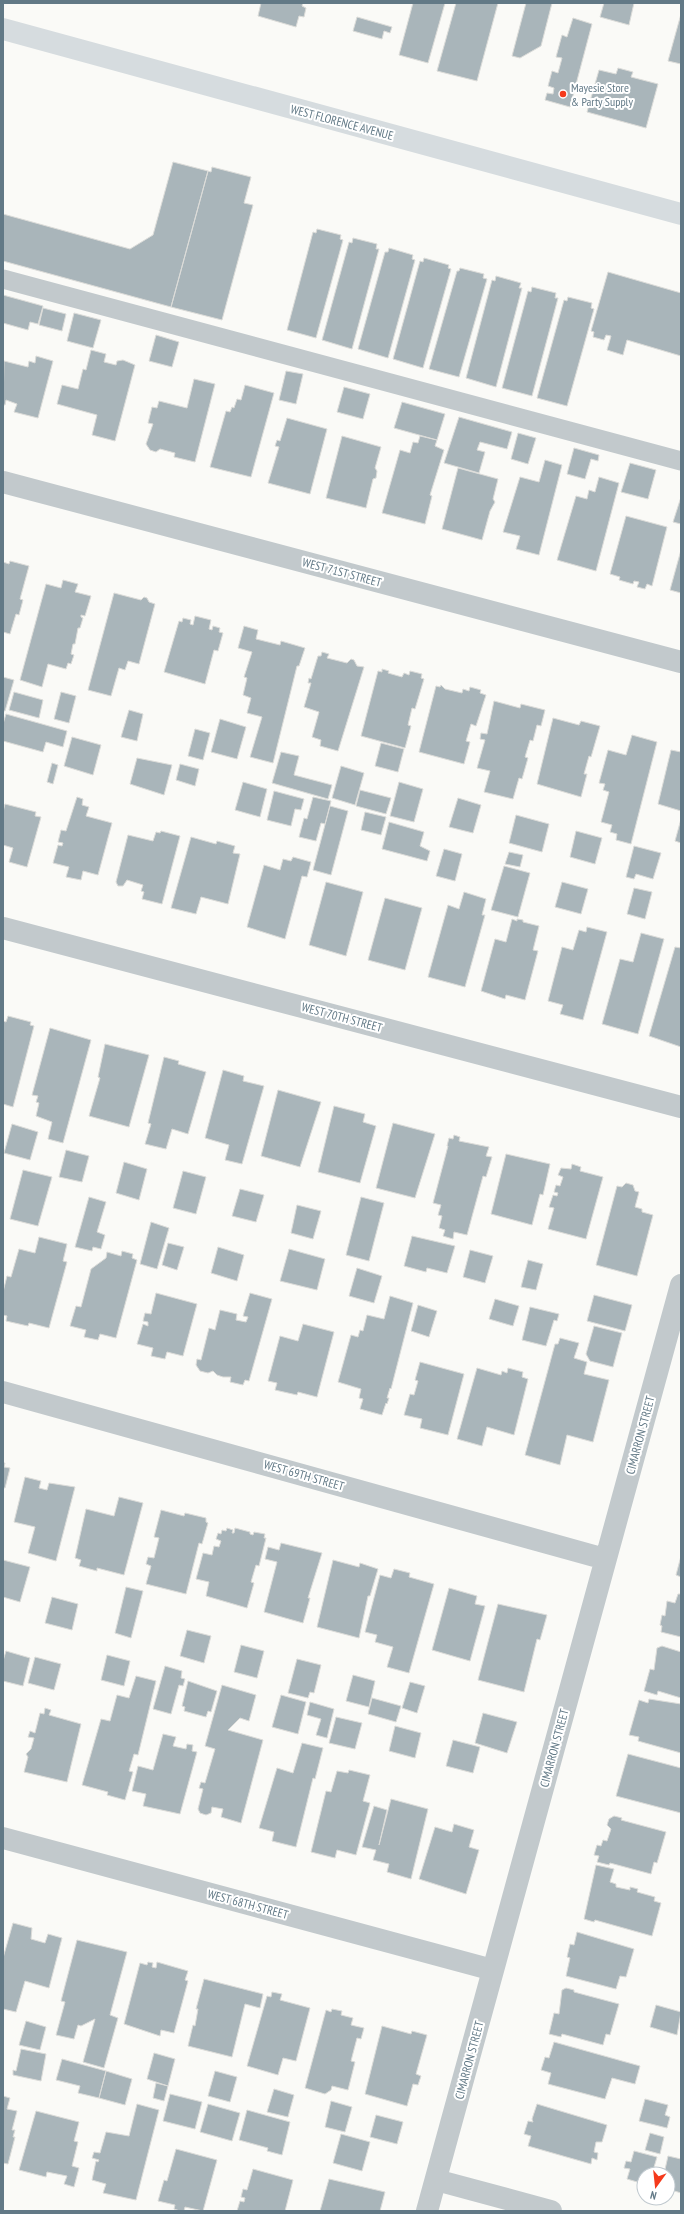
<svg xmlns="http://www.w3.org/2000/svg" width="684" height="2214" font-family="'PT Sans Narrow',sans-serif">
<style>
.building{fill:#a9b5ba;stroke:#dcdcd9}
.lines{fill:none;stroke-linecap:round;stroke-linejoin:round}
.lane{stroke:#c2c9cc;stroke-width:19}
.street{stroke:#c2c9cc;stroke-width:22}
.primary{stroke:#d6dcdf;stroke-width:22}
.poi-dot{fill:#f53a1c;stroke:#fff;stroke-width:1.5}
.labels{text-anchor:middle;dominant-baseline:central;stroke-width:4;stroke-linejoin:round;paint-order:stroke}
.poi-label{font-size:12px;fill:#627986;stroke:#fff;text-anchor:start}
.street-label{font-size:12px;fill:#627986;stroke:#fff}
</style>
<rect width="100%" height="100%" fill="#fafaf7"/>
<path class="building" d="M261,3H303L302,6L306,8L304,17L299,16L296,27L258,16Z
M413,3H445L428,63L399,55Z
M456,3H498L477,81L437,71Z
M526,3H552L541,46L520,58L512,56Z
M604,3H634L629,25L600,17Z
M681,14V64L668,61Z
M357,17L392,27L390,33L384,31L382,39L353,31Z
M573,18L592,24L570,107L545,100L547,93L553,94L554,88L548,86L552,71L558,73L562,58L556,57L562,35L567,37Z
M618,68L633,72L631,77L658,84L646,128L587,112L599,70L616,74Z
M173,162L208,171L171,307L3,261V214L130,249L153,235Z
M212,167L251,177L244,203L253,205L222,320L171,307L208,171L211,172Z
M317,229L341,235L340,239L343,240L316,338L287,330L313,232L316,233Z
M353,238L377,244L376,249H379L352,349L322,340L349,242L352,243Z
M389,248L413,255L412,259L415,260L388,358L358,349L385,252H388Z
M424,258L449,265L448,268L451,269L423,368L393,359L420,261L423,262Z
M460,268L484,274L483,278L487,279L459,377L429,369L457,271H459Z
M608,272L681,293V356L627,340L623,355L607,350L611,336L606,335L604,340L593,337L594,332L591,331Z
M496,276L521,283L519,288H522L496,387L466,378L492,280L495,281Z
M532,287L556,293L555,298H558L532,396L502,388L528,291L531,292Z
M3,295L43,306L38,324L30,322L28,330L3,323Z
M568,297L592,303L591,308L594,309L567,406L537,398L564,300L567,301Z
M43,308L66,314L62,331L39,325Z
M74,313L101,320L93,348L67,341Z
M156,335L179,342L172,367L149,361Z
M91,350L106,354L104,362L116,365L117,361L123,360L135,365L115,441L92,435L97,415L57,404L62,385L78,389L83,369L86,370Z
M36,356L53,361L38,418L14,412L17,404L6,400L5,405H3L4,361L28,367L29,361L35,363Z
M286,371L303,374L296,404L279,400Z
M194,379L215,384L195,462L174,457L175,453L160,449L156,452L150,450L146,444L153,424L148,423L152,407L157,408L159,401L187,408Z
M245,385L274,393L251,477L210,467L226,411L230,412L232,407L234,408L237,399L241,400Z
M344,387L370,394L363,419L337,412Z
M402,402L445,414L437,440L394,428Z
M459,417L512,432L507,449L480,442L477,450L485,452L479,473L444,463Z
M287,418L327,429L310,494L268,483L279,447L275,446L277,440L280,441Z
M518,433L536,438L528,464L511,459Z
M342,436L381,447L375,468L377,471L376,478L373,479L366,508L326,498Z
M420,436L437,440L435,446L444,450L430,495L432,496L425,524L382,513L400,450L410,453L413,442L418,443Z
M574,448L599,455L598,461L591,459L585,479L567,474Z
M545,460L562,465L539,555L516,549L520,536L503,532L520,477L539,482Z
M630,463L656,470L648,499L621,492Z
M458,468L498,479L493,499L495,502L490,511L482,540L442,529Z
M599,477L619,483L596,571L557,560L576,496L587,499L589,490L595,492Z
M681,497V524L673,522Z
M626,516L667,527L652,586L647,584L645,589L637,587L639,582L634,581L633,584L619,580L620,577L610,574Z
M681,550V593L670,590Z
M10,561L29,566L20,599L23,600L19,615L16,614L10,634L3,632V562L9,564Z
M63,580L78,584L75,592L91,596L85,616L81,615V617L83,618L80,628H78L75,644H73L71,654L74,655L71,664L68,663L66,669L48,664L42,687L20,680L46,584L61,588Z
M114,593L141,600L144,597L147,598L149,602L155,604L139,664L128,661L125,670L119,668L111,696L88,690Z
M195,616L211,620L209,629L212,630L213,626L220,628L219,632L223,633L218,651L214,650L205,684L164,672L179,621L182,622L183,618L191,620L190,624L193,625Z
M244,626L258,630L256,639L280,645L281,641L305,648L299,666H297L273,763L250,757L262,717L247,713L251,698L243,695L247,678L244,677L252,652L238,648Z
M322,652L329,654L327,658L347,663L351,659L354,660L357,666L364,667L338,751L320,746L321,740L312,737L319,712L304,707L311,683H308L309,678L311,679L318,656H321Z
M382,669L389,671L388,673L402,677L404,673L409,675L410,671L422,674L421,678L424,679L415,709L412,708L408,725L411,726L405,748L361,736L378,671L382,672Z
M3,677L14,680L5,711H3Z
M441,685L445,689L462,693L463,689L469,691L470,687L481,690L480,693L486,695L476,726L471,724L466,741L470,742L464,764L419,752L436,686L440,687Z
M14,692L43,700L39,718L9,710Z
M61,692L76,696L69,723L54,719Z
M494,701L520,708L521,704L545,710L541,726L537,725L533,741L530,740L525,757L528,758L522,779L519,778L513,799L484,792L490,771L477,768L485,740L480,739L481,733L487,734Z
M129,710L143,714L137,741L121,737Z
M6,714L67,731L63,747L46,742L43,752L3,741V724Z
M553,718L579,725L581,721L600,726L591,757L589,756L584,774H587L581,797L537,784Z
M220,719L246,727L237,759L211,752Z
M195,729L210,733L203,760L188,756Z
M632,735L657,742L631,844L616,840L617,834L610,832L612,825L601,822L609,792L603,790L605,784L599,783L608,750L626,755Z
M72,737L101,745L93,775L64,766Z
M381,743L404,749L398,772L375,766Z
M671,750L681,752V811L658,804Z
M281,752L299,756L294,775L332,785L328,799L272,783Z
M137,758L172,765L164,795L130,784Z
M52,763L58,765L53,784L47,782Z
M180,764L199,769L195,786L176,780Z
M341,766L364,773L355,805L332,798Z
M243,782L267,789L260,817L235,810Z
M399,782L423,789L414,822L390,816Z
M360,790L391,798L386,814L356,806Z
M274,791L304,799L301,810L295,809L291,826L267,820Z
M77,797L83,799L82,805L89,807L86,816L112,823L98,875L83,871L81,880L66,877L69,867L53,863L58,845L62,846L63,843L58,842L61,830L66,831Z
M313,797L331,801L325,824L321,823L316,841L299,837L304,818L307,819Z
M458,798L481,805L473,833L449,827Z
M5,804L36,812L35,816L41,817L27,867L9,862L13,848L3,845V812Z
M330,806L348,811L331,875L313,870Z
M365,812L386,817L381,835L361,830Z
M516,815L549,824L542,852L509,843Z
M681,819V843L675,841Z
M389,822L424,832L420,846L430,851L427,861L382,849Z
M161,831L180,836L162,904L142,899L144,892L141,891L143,885L127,880L123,886H118L116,882L128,835L153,841L156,832L160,833Z
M576,831L602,838L595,864L570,857Z
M191,837L216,844L217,841L235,846L233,853L240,854L228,904L201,897L196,914L171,908Z
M634,846L661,853L653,879L636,874L634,879L626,877Z
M444,849L462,854L455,881L436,876Z
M509,852L523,855L520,867L505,864Z
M293,857L311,862L307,877L302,876L285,939L247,927L264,865L280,870L283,859L291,861Z
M504,866L530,873L518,917L491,910Z
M326,882L363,892L346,956L309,945Z
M562,882L588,889L581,914L555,907Z
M634,888L652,892L645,919L627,914Z
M464,892L486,899L482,915H485L465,987L428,977L448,905L459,909Z
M385,898L422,908L405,970L368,960Z
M512,919L517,921V919L523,920V922L539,926L533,950L538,951L525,1000L506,995L505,999L481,991L495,939L506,942Z
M587,927L607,932L583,1020L560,1014L563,1005L548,1001L562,947L573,950L579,930L586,932Z
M641,933L664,939L638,1034L602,1024L620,959L633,962Z
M675,947L681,948V1047L649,1036Z
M8,1016L31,1022L30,1025L34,1026L13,1107L3,1104V1021L6,1022Z
M50,1028L91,1040L63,1143L48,1139L52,1122L36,1116L39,1103L36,1102L38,1096L32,1095Z
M105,1044L149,1055L129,1127L89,1116L100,1078L98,1077Z
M164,1057L179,1061L178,1064L206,1072L188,1134L172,1129L166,1149L145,1144L151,1124L148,1123Z
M223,1070L244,1076L243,1081L264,1086L242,1164L225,1160L229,1145L205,1138Z
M278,1090L321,1102L300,1167L261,1156Z
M334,1106L365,1114L363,1122L376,1126L360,1183L318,1172Z
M393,1123L435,1134L415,1198L376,1188Z
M12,1124L38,1132L30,1160L4,1153Z
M454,1135L460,1137L459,1141L489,1147L486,1156L492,1157L486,1177L483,1176L467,1235L454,1232L453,1239L443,1236L445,1230L439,1228L442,1216L438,1215L441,1205L433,1203L448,1146H447L449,1138L453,1139Z
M66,1150L89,1156L82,1182L59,1177Z
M506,1154L550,1164L543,1195L540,1194L532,1225L491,1214Z
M124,1162L147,1169L139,1200L116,1193Z
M572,1164L581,1167L580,1171L603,1177L586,1239L548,1229L554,1208L549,1207L553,1195L557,1196L558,1193L554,1192L556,1185L560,1186L563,1177L558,1175L561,1168L571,1169Z
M23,1170L52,1177L38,1226L10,1219Z
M183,1171L206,1177L196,1214L173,1208Z
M626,1183L633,1185L635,1191L639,1192L635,1207L642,1209V1212L653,1215L637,1276L596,1265L617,1186L622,1187Z
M240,1189L264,1195L256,1222L232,1216Z
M89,1197L106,1202L97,1232L105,1235L101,1249L93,1247L92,1251L75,1247Z
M361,1197L384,1203L369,1261L346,1255Z
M297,1205L321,1211L313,1239L291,1233Z
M151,1222L169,1228L157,1269L140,1264Z
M412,1236L455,1246L447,1273L427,1268L426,1272L404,1266Z
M39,1237L67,1244L63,1261L67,1262L49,1328L29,1323L28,1326L6,1321L7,1316L3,1315V1292L7,1276L11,1277L19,1249L35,1253Z
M168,1243L184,1247L177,1270L162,1265Z
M218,1247L244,1255L237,1281L211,1273Z
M289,1249L325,1259L317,1290L280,1281Z
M470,1250L493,1256L485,1283L463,1277Z
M122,1251L133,1254L132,1258L137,1260L116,1338L100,1334L98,1340L84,1337L86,1330L70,1326L76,1306L81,1307L91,1269L106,1258L107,1252L121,1256Z
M528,1260L543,1264L536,1290L521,1287Z
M357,1268L382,1276L374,1303L349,1296Z
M156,1293L197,1304L183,1356L167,1352L165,1359L151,1356L153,1348L137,1344L143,1324L148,1326V1322L143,1321L145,1313L151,1314Z
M250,1293L272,1299L249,1381L245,1380L243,1385L230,1382L231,1377H223L217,1375L213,1371L208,1373L200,1371L196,1365L197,1359L201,1360L209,1328L215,1330L220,1310L237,1314L236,1320L246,1322L248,1317L243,1316Z
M594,1295L632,1305L625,1331L587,1321Z
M390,1296L413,1303L391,1389L390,1388L387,1398H389L387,1404L386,1403L382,1415L360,1409L363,1399L359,1398L361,1389L338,1382L351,1335L358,1337L360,1330L363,1331L367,1315L384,1319Z
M495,1299L519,1306L513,1326L489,1319Z
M418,1305L437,1311L429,1337L411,1331Z
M530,1307L559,1314L557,1321L554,1320L546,1346L522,1340Z
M303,1324L334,1332L317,1397L298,1392L297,1395L275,1390L277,1383L268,1381L280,1336L298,1341Z
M594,1326L622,1333L613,1367L590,1361L586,1354Z
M560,1338L579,1343L574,1358L587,1362L584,1374L609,1380L593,1442L567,1435L560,1465L525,1455L555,1344H558Z
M420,1362L464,1374L448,1435L420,1428L422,1419L404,1415L410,1394L414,1395L418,1381L415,1380Z
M477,1368L501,1375L502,1371L507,1373L508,1368L523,1372L522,1377L528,1379L514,1435L487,1427L482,1446L457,1439Z
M3,1463H5L4,1467L10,1468L5,1488H3Z
M25,1477L41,1481L39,1488L47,1490L49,1483L75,1487L56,1561L28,1553L35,1527L14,1522Z
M119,1497L143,1503L124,1575L97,1568V1571L79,1566L81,1560L75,1558L86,1509L114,1516Z
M161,1510L184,1516L185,1513L206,1518V1522L208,1523L202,1544L199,1543L186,1594L146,1584L151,1566L146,1564L148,1557L154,1558L159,1538L154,1537Z
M227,1528L233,1530L232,1533H234L235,1528L250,1532V1534L253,1535L254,1532L265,1534L264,1538H266L259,1566L256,1565L251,1582L254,1583L247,1608L206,1596L209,1582L196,1579L203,1553L212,1555L214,1546L219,1547L221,1541L216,1539L218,1533L221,1534L222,1530L226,1531Z
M281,1543L322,1553L308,1598H310L303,1623L264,1612L277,1562L265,1559L268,1547L279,1550Z
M681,1556V1577L676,1575Z
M3,1560L30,1567L20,1602L3,1597Z
M333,1560L359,1567L360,1563L378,1569L370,1596H368L359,1638L317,1627Z
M394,1569L410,1573L409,1577L434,1584L409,1673L387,1667L393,1647L375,1642L377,1635L365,1632L380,1575L391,1578Z
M126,1587L143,1591L131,1638L115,1633Z
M449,1588L477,1596L475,1604L485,1606L470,1661L432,1650Z
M678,1594H681V1637L661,1632L662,1626L660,1625L662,1615L665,1616L667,1601L675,1603Z
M52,1597L78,1604L72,1630L45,1623Z
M498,1604L547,1615L540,1640L537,1639L524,1692L478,1680Z
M187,1630L211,1636L204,1663L180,1656Z
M241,1645L264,1651L257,1678L234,1672Z
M662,1646L681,1652V1698L658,1691L657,1695L644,1691L650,1669L654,1670L657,1648Z
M6,1651L30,1658L23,1686L3,1681V1661Z
M107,1655L130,1661L124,1686L101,1680Z
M35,1657L61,1664L54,1690L28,1683Z
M297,1659L321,1665L314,1693L310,1692L308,1698L288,1693Z
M165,1666L182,1671L181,1678L185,1679L183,1686L179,1685L171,1714L153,1709Z
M353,1675L375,1681L369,1707L346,1701Z
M136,1676L156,1681L138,1755L134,1754L129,1771L133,1772L125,1800L107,1795L108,1792L82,1785L101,1719L110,1721L117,1695L129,1698Z
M188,1681L217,1691L211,1712L208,1711L206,1717L184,1711L185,1707L182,1706Z
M410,1682L425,1686L417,1713L402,1708Z
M222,1685L256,1695L249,1721L240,1718L228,1730L263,1740L241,1823L221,1817L223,1809L212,1807L211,1813L206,1815L200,1813L198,1809L203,1789L199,1788L201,1782L205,1783L215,1749L205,1746Z
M281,1695L306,1702L298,1734L272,1727Z
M372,1698L401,1706L396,1722L368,1714Z
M649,1699L681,1704V1753L638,1741L639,1737L629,1735L639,1700L648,1703Z
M310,1702L334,1709L327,1738L316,1735L321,1719L307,1715Z
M45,1708L51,1710L49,1715L81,1724L67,1782L24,1772L28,1757L26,1754L31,1749L34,1738L28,1737L30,1731L35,1733L40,1713L44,1714Z
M483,1713L517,1722L507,1753L475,1743Z
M336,1717L362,1723L355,1749L329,1743Z
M395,1726L421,1733L415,1758L389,1751Z
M163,1734L176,1737L173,1746L186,1749L187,1744L193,1745L192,1751L197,1752L180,1814L143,1806L146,1794L132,1791L138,1766L153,1770Z
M453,1740L480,1747L473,1773L446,1766Z
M302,1743L323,1748L315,1779L313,1778L296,1847L272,1841L274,1832L259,1828L277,1768L293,1773Z
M628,1754L681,1768V1813L616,1796Z
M349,1770L370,1775L363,1801L370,1803L356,1855L337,1850L335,1858L311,1852L326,1791L331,1792L337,1771L348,1773Z
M391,1799L428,1809L411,1879L387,1872L389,1864L373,1860L376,1850L362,1847L374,1806L387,1810L379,1845Z
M614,1816L622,1818L621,1820L666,1832L657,1863L654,1862L651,1874L610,1863L609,1865L597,1862L599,1856L594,1855L597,1845L601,1846L603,1840L607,1841L611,1829L607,1825L609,1819Z
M454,1824L474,1830L469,1847L479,1850L466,1894L419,1879L435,1827L452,1832Z
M596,1865L614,1869L610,1882L616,1884V1887L630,1890V1887L638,1889L637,1892L655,1897L654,1901L661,1903L652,1936L595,1920L594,1922L584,1919Z
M13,1923L32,1928L31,1939L45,1943L48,1934L62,1938L49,1988L25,1981L16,2012L3,2009V1958Z
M577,1932L634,1949L626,1977L620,1976L616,1989L566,1976L570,1958L567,1957L570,1944L574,1945Z
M77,1940L127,1952L110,2015L118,2018L104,2068L83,2062L95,2019L81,2026L78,2025L74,2039L56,2035L65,2002L61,2001Z
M148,1962L153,1963L152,1967L156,1968L157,1962L188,1971L185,1980L188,1981L174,2033L161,2030L160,2036L124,2024L140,1963L147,1965Z
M204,1979L263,1994L260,2008L245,2004L232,2057L188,2046L193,2025L195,2026L198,2009H196Z
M566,1988L574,1990V1992L619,2004L610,2035L606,2034L603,2045L562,2034L561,2037L549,2034L554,2013L559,2014L562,1990Z
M272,1992L282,1994L280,2000L310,2008L296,2061L283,2058L278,2075L247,2066L267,1996L271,1997Z
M656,2005L681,2012L677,2035L650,2027Z
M332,2009L342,2011L341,2015L353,2018L351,2025L364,2028L361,2039L357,2038L351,2061L355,2062L348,2090L332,2086L331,2090L325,2094L305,2088L326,2010L331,2012Z
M26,2021L46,2027L40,2050L19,2045Z
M382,2026L411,2034L412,2031L427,2035L416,2074L421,2076L418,2085L413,2084L407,2106L365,2094Z
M554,2042L640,2066L635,2084L612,2078L605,2099L548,2084L551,2073L541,2070L545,2057L549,2058Z
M21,2049L46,2054L41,2081L13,2075V2070L16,2071Z
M154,2053L175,2059L168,2086L147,2079Z
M62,2059L106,2071L99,2098L78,2093L80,2086L56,2080Z
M106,2071L132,2079L125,2105L99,2098Z
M215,2071L237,2077L230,2102L208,2096Z
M156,2083L168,2086L164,2101L153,2098Z
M274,2089L294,2095L288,2117L267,2112Z
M170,2094L202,2102L195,2129L163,2121Z
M3,2096L10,2098L7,2109L17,2111L12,2130H15L13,2137H15L8,2164L3,2163Z
M645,2099L668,2105L665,2115L670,2117L667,2128L639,2121Z
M331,2101L352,2107L345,2132L325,2127Z
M137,2104L159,2110L136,2200L103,2193L106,2184L92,2180L96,2161L98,2162L99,2160L92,2158L94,2152L100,2153L106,2132L129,2136Z
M208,2104L240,2113L232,2141L200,2132Z
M537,2104L607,2125L602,2142H596L594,2152L598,2153L597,2160L592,2158L591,2164L528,2146L531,2136L524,2134L528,2121L533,2122L532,2119Z
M247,2110L290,2122L282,2155L267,2151L268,2148L239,2140Z
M36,2111L79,2122L74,2141L78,2142L72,2166L79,2168L74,2187L64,2184L67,2176L47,2172L46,2177L19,2170Z
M376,2115L403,2122L397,2144L370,2137Z
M650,2133L664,2137L660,2154L645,2150Z
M341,2134L370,2142L362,2171L333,2163Z
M176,2149L217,2160L203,2211L185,2207L184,2211H180L174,2209L175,2205L158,2201L164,2180L167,2181Z
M634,2151L657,2157L652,2174H644V2184L627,2179L630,2169L624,2168L626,2161L631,2162Z
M668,2156L681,2159V2193L668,2189V2174H664Z
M253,2169L293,2180L285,2211H237L240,2201L244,2202L245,2198L241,2197L243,2189L247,2190Z
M329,2179L385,2192L380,2211H320Z"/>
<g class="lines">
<path class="lane" d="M3,279L681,461"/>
<path class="street" d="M3,482L681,662
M3,928L681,1107
M3,1392L605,1559
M3,1838L493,1970
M436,2180L551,2211
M427,2211L681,1285"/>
<path class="primary" d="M3,29L681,214"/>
</g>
<circle class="poi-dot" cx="563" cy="94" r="4"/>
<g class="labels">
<g class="poi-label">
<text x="571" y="87">Mayesie Store<tspan x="571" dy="14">&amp; Party Supply</tspan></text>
</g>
<g class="street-label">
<text transform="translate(342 122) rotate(15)">WEST FLORENCE AVENUE</text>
<text transform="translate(342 572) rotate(15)">WEST 71ST STREET</text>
<text transform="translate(342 1017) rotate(15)">WEST 70TH STREET</text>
<text transform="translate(640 1435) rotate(-75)">CIMARRON STREET</text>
<text transform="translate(304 1475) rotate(16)">WEST 69TH STREET</text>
<text transform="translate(554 1748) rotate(-75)">CIMARRON STREET</text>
<text transform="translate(248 1904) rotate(15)">WEST 68TH STREET</text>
<text transform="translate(469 2060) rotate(-75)">CIMARRON STREET</text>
</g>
</g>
<rect width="684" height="2214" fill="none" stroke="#627986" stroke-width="8"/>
<g transform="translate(656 2186) rotate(195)"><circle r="19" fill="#ffffff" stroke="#c0c9cf"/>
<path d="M0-3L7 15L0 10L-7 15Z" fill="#f53a1c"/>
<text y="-6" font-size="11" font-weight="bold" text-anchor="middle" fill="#627986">N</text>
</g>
</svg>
